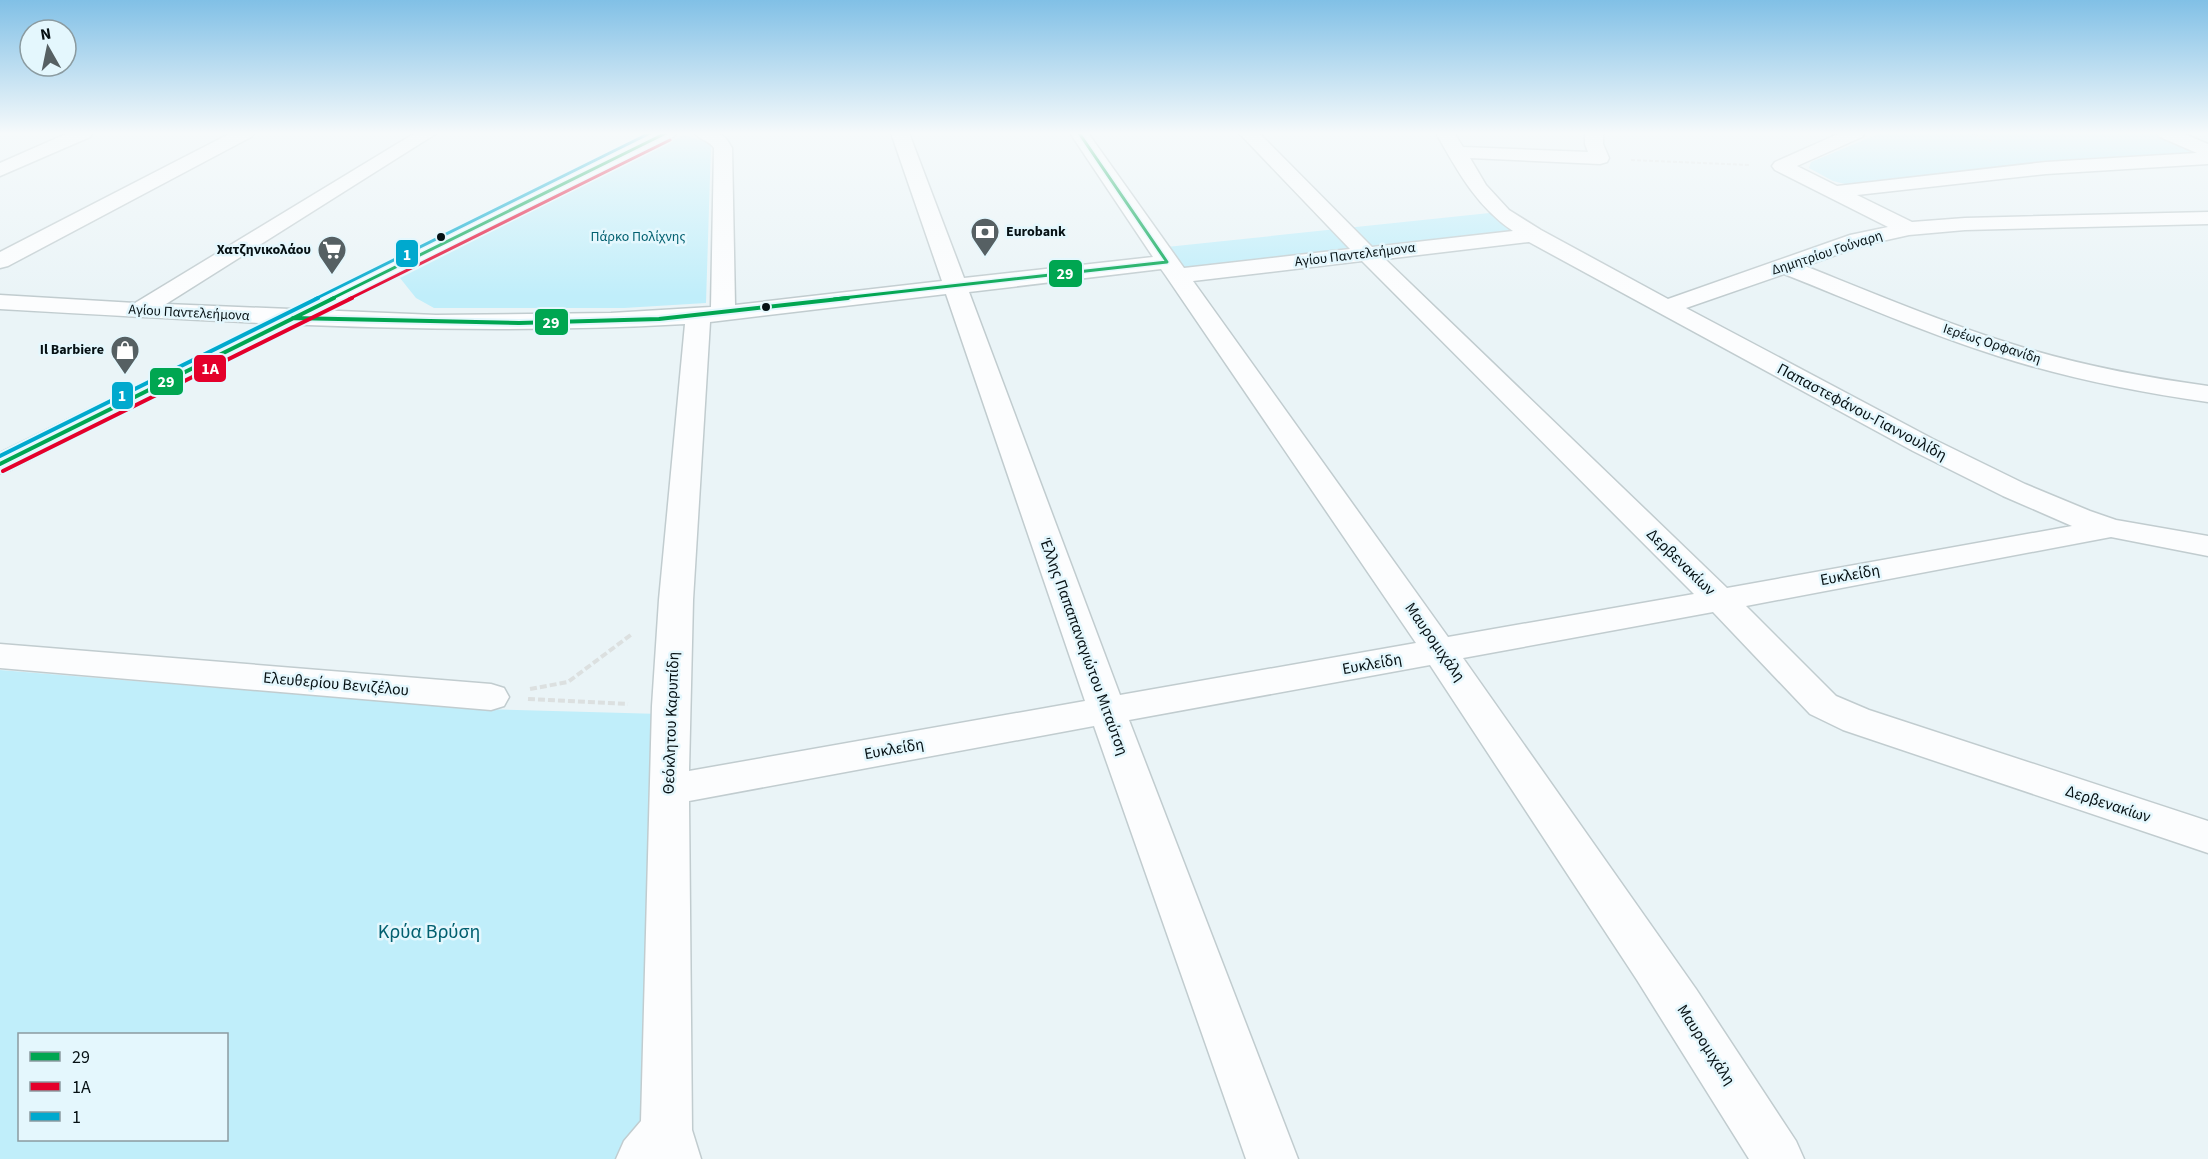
<svg xmlns="http://www.w3.org/2000/svg" width="2208" height="1159" font-family="'Source Sans 3',sans-serif">
<style>
.green{fill:#c0eefa;fill-rule:evenodd}
.lines{fill:none;stroke-linecap:round;stroke-linejoin:round}
.minor-casing{stroke:#c1cccf;stroke-width:3}
.major-casing{stroke:#c1cccf;stroke-width:3}
.path-far1{stroke:#dce0e0;stroke-width:2;stroke-dasharray:4 2;stroke-linecap:butt}
.path{stroke:#dce0e0;stroke-width:4;stroke-dasharray:7 3;stroke-linecap:butt}
.minor{fill:#fcfdfe;fill-rule:evenodd}
.major{fill:#fcfdfe;fill-rule:evenodd}
.bus-1-far1-casing{stroke:#e4f7fd;stroke-width:6}
.bus-1-casing{stroke:#e4f7fd;stroke-width:8}
.bus-2-far1-casing{stroke:#e4f7fd;stroke-width:6}
.bus-2-casing{stroke:#e4f7fd;stroke-width:8}
.bus-3-far1-casing{stroke:#e4f7fd;stroke-width:6}
.bus-3-casing{stroke:#e4f7fd;stroke-width:8}
.bus-1-far1{stroke:#00a651;stroke-width:3}
.bus-1{stroke:#00a651;stroke-width:4}
.bus-2-far1{stroke:#e4002b;stroke-width:3}
.bus-2{stroke:#e4002b;stroke-width:4}
.bus-3-far1{stroke:#00a9ce;stroke-width:3}
.bus-3{stroke:#00a9ce;stroke-width:4}
.bus-dot{fill:#061114;stroke:#e4f7fd;stroke-width:2}
.labels{text-anchor:middle;dominant-baseline:central;stroke-width:5;stroke-linejoin:round;paint-order:stroke}
.far-poi-label{font-size:14px;font-weight:bold;fill:#061114;stroke:#e4f7fd;text-anchor:end}
.far-park-label{font-size:14px;fill:#015f6f;stroke:#e4f7fd}
.far-street-label{font-size:14px;fill:#061114;stroke:#e4f7fd}
.street-label{font-size:16px;fill:#061114;stroke:#e4f7fd}
.near-park-label{font-size:20px;fill:#015f6f;stroke:#e4f7fd}
.line-badge{stroke:#e4f7fd;stroke-width:2}
.badge-label{font-size:16px;text-anchor:middle;font-weight:bold;fill:#fff}
</style>
<rect width="100%" height="100%" fill="#eaf4f7"/>
<path class="green" d="M1881,133H2150L2200,154L1849,185L1833,181L1809,168L1811,162Z
M684,135L711,144L706,303L624,308H434L416,298L400,278Z
M1499,212L1533,235L1177,276L1157,248Z
M0,670L478,709L661,714L642,1159H0ZM20,1034H226V1140H20Z"/>
<g class="lines">
<g class="minor-casing">
<path id="minor" d="M68,133H93L90,137L0,176V163Z
M231,133H254L251,137L8,266L0,268V252Z
M415,133H437L166,304L436,315L611,313L711,307L714,148C709,140 700,141 695,133C715,133 722,129 732,148L735,305L942,281L891,133H909L964,278L1153,257L1070,133H1088L1184,268L1350,249L1239,133H1259L1372,247L1513,231C1476,206 1457,170 1436,133H1454L1463,147L1588,152L1585,144V133H1603V144L1609,158L1607,162L1600,164L1470,158L1486,185L1509,210L1541,230L1668,299L1850,235L1888,227L1775,170L1772,166L1775,162L1840,133H1865L1862,137L1797,166L1837,186L2046,162L2197,153L2160,137L2157,133H2182L2208,144V164L2046,174L1857,195L1912,222L1965,218L2208,212V224L1965,230L1909,235L1864,245L1805,266C1875,294 1944,323 2015,345C2078,365 2143,377 2208,386V402C2137,392 2066,378 1998,356C1925,333 1855,302 1784,274L1686,308L1933,439L2025,484L2090,511L2116,520L2208,536V556L2111,537L1746,606L1836,696L1869,710L2208,821V853L1843,730L1810,714L1713,612L1463,658L1696,989L1796,1141L1804,1159H1749L1637,980L1430,665L1129,720L1298,1159H1246L1094,726L689,801L692,1130L701,1159H616L624,1141L641,1121L652,706L659,600L685,324C456,337 228,322 0,309V295L135,303ZM1529,242L1913,451L2003,496L2072,526L1727,588L1385,259ZM1362,261L1694,594L1448,637L1193,281ZM1161,269L1166,276L1416,643L1120,695L969,292ZM946,294L1085,701L689,771L693,600L710,322Z
M0,644L491,684L504,688L509,697L504,706L491,710L0,668Z"/>
</g>
<g class="major-casing">
<path id="major" d="M652,133H676L673,137L10,470L0,473V453Z"/>
</g>
<path class="path-far1" d="M1979,133L1972,134L1993,142
M1631,160L1749,165"/>
<path class="path" d="M530,689L568,682L632,634
M528,699L628,704"/>
<use href="#minor" class="minor"/>
<use href="#major" class="major"/>
<g class="bus-1-far1-casing">
<path id="bus-1-far1" d="M331,299L666,133
M834,299L1167,262L1079,133"/>
</g>
<g class="bus-1-casing">
<path id="bus-1" d="M293,318L519,323L659,319L848,298
M0,464L334,298"/>
</g>
<g class="bus-2-far1-casing">
<path id="bus-2-far1" d="M349,299L670,140"/>
</g>
<g class="bus-2-casing">
<path id="bus-2" d="M3,471L352,298"/>
</g>
<g class="bus-3-far1-casing">
<path id="bus-3-far1" d="M315,299L650,133"/>
</g>
<g class="bus-3-casing">
<path id="bus-3" d="M0,456L318,298"/>
</g>
<use href="#bus-1-far1" class="bus-1-far1"/>
<use href="#bus-1" class="bus-1"/>
<use href="#bus-2-far1" class="bus-2-far1"/>
<use href="#bus-2" class="bus-2"/>
<use href="#bus-3-far1" class="bus-3-far1"/>
<use href="#bus-3" class="bus-3"/>
</g>
<linearGradient id="sky" x2="0" y2="1"><stop stop-color="#81c0e6"/><stop offset="0.45" stop-color="#f6fafb"/><stop offset="1" stop-color="#f6fafb" stop-opacity="0"/></linearGradient>
<rect width="2208" height="296" fill="url(#sky)"/>
<defs>
<g id="bank-pin" transform="scale(1.5)"><path d="M0 17L-7.5 6A9.5 9.5 0 1 1 7.5 6Z" fill="#566063" stroke="#e4f7fd"/><path d="M-6-4H6V4H-6ZM0-2.3a2.3 2.3 0 1 0 0 4.6a2.3 2.3 0 1 0 0-4.6Z" fill="#fff"/></g>
<g id="supermarket-pin" transform="scale(1.5)"><path d="M0 17L-7.5 6A9.5 9.5 0 1 1 7.5 6Z" fill="#566063" stroke="#e4f7fd"/><path d="M-6-5.5h2.5l.6 2H6L4.5 2H-2.5L-4.4-4H-6ZM-1.5 3.2a1.3 1.3 0 1 0 .1 0ZM3 3.2a1.3 1.3 0 1 0 .1 0Z" fill="#fff"/></g>
<g id="shop-pin" transform="scale(1.5)"><path d="M0 17L-7.5 6A9.5 9.5 0 1 1 7.5 6Z" fill="#566063" stroke="#e4f7fd"/><path d="M-5-2.5h2.3a2.7 3.5 0 0 1 5.4 0H5L5.5 6h-11ZM-1.5-2.5h3a1.5 2.3 0 0 0-3 0Z" fill="#fff"/></g>
</defs>
<g fill-rule="evenodd">
<use href="#bank-pin" x="985" y="232"/>
<use href="#supermarket-pin" x="332" y="250"/>
<use href="#shop-pin" x="125" y="350"/>
</g>
<g class="bus-dot">
<circle cx="441" cy="237" r="5"/>
<circle cx="766" cy="307" r="5"/>
</g>
<g class="labels">
<g class="far-poi-label">
<text x="1006" y="232" text-anchor="start">Eurobank</text>
<text x="311" y="250">Χατζηνικολάου</text>
<text x="104" y="350">Il Barbiere</text>
</g>
<g class="far-park-label">
<text x="638" y="237">Πάρκο Πολίχνης</text>
</g>
<g class="far-street-label">
<text transform="translate(1827 253) rotate(-18)">Δημητρίου Γούναρη</text>
<text transform="translate(1355 255) rotate(-7)">Αγίου Παντελεήμονα</text>
<text transform="translate(189 313) rotate(3)">Αγίου Παντελεήμονα</text>
<text transform="translate(1992 344) rotate(18)">Ιερέως Ορφανίδη</text>
</g>
<g class="street-label">
<text transform="translate(1862 412) rotate(28)">Παπαστεφάνου-Γιαννουλίδη</text>
<text transform="translate(1681 562) rotate(44)">Δερβενακίων</text>
<text transform="translate(1850 575) rotate(-10)">Ευκλείδη</text>
<text transform="translate(1435 642) rotate(55)">Μαυρομιχάλη</text>
<text transform="translate(1084 647) rotate(70)">Έλλης Παπαπαναγιώτου Μιταύτση</text>
<text transform="translate(1372 664) rotate(-10)">Ευκλείδη</text>
<text transform="translate(336 684) rotate(5)">Ελευθερίου Βενιζέλου</text>
<text transform="translate(671 723) rotate(-88)">Θεόκλητου Καρυπίδη</text>
<text transform="translate(894 749) rotate(-10)">Ευκλείδη</text>
<text transform="translate(2108 804) rotate(18)">Δερβενακίων</text>
<text transform="translate(1706 1045) rotate(57)">Μαυρομιχάλη</text>
</g>
<g class="near-park-label">
<text x="429" y="932">Κρύα Βρύση</text>
</g>
</g>
<g class="line-badge">
<rect x="395" y="239" width="24" height="29" rx="6" fill="#00a9ce"/>
<rect x="1048" y="259" width="35" height="29" rx="6" fill="#00a651"/>
<rect x="534" y="308" width="35" height="28" rx="6" fill="#00a651"/>
<rect x="193" y="354" width="34" height="29" rx="6" fill="#e4002b"/>
<rect x="149" y="367" width="35" height="29" rx="6" fill="#00a651"/>
<rect x="111" y="381" width="23" height="29" rx="6" fill="#00a9ce"/>
</g>
<g class="badge-label">
<text x="407" y="260">1</text>
<text x="1065" y="279">29</text>
<text x="551" y="328">29</text>
<text x="210" y="374">1Α</text>
<text x="166" y="387">29</text>
<text x="122" y="401">1</text>
</g>
<rect x="18" y="1033" width="210" height="108" fill="#e4f7fd" stroke="#8b9ba0" stroke-width="1.5"/>
<rect x="30" y="1052" width="30" height="9" fill="#00a651" stroke="#8b9ba0" stroke-width="1.5"/>
<text x="72" y="1063" font-size="18" fill="#061114">29</text>
<rect x="30" y="1082" width="30" height="9" fill="#e4002b" stroke="#8b9ba0" stroke-width="1.5"/>
<text x="72" y="1093" font-size="18" fill="#061114">1Α</text>
<rect x="30" y="1112" width="30" height="9" fill="#00a9ce" stroke="#8b9ba0" stroke-width="1.5"/>
<text x="72" y="1123" font-size="18" fill="#061114">1</text>
<g transform="translate(48 48) rotate(351)"><circle r="28" fill="#e4f7fd" stroke="#8b9ba0" stroke-width="1.5"/>
<path d="M0-4.5L10 22L0 15L-10 22Z" fill="#566063"/>
<text y="-9" font-size="16" font-weight="bold" text-anchor="middle" fill="#061114">N</text>
</g>
</svg>
